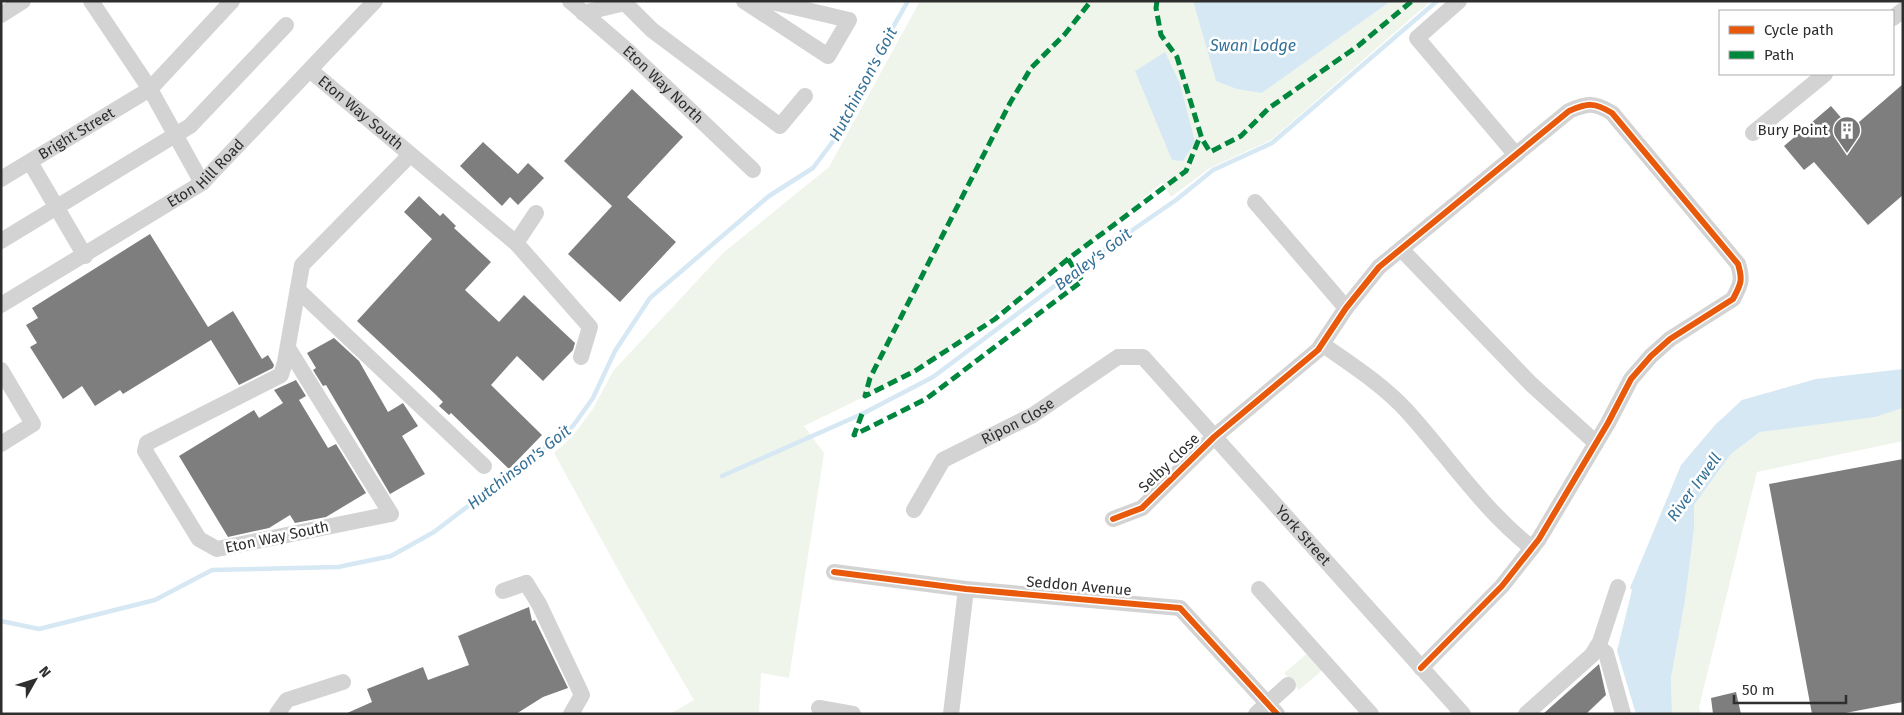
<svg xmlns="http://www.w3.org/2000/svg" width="1904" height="715" font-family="'Fira Sans',sans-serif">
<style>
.green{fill:#f0f5eb}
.water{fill:#d6e8f3}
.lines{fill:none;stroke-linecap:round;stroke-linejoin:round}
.stream{stroke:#d6e8f3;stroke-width:4.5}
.building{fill:#7e7e7e}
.minor{stroke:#d3d3d3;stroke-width:16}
.quiet{stroke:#00873e;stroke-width:5;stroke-dasharray:10 5;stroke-linecap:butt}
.cycleway-casing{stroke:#fff;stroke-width:9}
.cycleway{stroke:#e8590c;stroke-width:6}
.labels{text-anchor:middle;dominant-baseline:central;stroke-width:5;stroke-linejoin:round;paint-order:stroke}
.street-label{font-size:15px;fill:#2e2e2e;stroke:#fff}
.poi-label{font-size:15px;fill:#2e2e2e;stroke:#fff;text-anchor:end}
.water-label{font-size:16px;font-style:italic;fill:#357197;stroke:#fff}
</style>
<rect width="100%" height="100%" fill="#fff"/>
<path class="green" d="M920,1H1193L1216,81L1262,93L1391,1H1431L1271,140L1210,168L1171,197L1162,182L1101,235L921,369L804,426L824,453L789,678L761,673L759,714H670L694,700L626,584L554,453L572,437L594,407L613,371L723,253L829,167Z
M1903,407V441L1757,472L1699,707L1701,714H1672L1671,678L1685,601L1694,529V505L1731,454L1760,432Z
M1310,651L1325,668L1299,690L1284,673Z"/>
<path class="water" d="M1193,1H1391L1262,93L1237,89L1216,81Z
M1165,52L1180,84L1195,142L1183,161L1172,160L1135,71Z
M1903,369V408L1875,417L1760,432L1731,454L1694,505V529L1685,601L1671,678L1672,714H1636L1617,651L1632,590L1630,588L1681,465L1715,425L1742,400L1816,379Z"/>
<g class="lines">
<path class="stream" d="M722,476L862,414L933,377L1092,258L1176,200L1213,170L1272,143L1437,1
M1,621L39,629L155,600L212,570L338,567L391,556L434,532L573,426L593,398L615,351L650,298L769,196L813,168L840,132L864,78L908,1"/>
</g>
<path class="building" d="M1903,84V195L1868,225L1814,162L1804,170L1784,146L1831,106L1851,129Z
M632,89L683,137L627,197L676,242L620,302L568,254L612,206L564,161Z
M483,142L518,174L528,163L544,178L518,205L510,197L502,206L460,166Z
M419,196L440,216L443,213L456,226L454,228L491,262L465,290L499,322L524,295L575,343L573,350L543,381L517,356L491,385L542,435L509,469L451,413L449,415L439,406L443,402L435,394L357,321L432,239L404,212Z
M150,234L208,327L233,311L262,359L268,355L274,365L273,368L239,385L211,340L123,394L120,390L95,406L82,386L63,399L30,347L37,343L26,325L38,318L32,308Z
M334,338L359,361L388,412L403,403L418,426L402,436L425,474L390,494L326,385L323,386L313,370L316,368L307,353Z
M296,380L306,396L299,400L328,448L336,444L366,493L326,517L295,523L290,515L269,528L228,537L179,456L254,410L259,418L283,403L274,390Z
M1903,459V702L1840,714H1812L1769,484Z
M529,607L532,621L535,620L568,688L543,697L516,714H345L372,702L367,689L423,667L428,680L469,665L458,636Z
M1599,664L1606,695L1586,714H1543Z
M1736,692L1741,714H1713L1711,698Z"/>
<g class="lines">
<g class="minor">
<path d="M91,1L150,89L202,183"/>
<path id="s1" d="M570,1L628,51L753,170"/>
<path d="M744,1L828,56L849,20L768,1"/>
<path d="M1459,1L1417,38L1516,155"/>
<path d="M583,13L625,3L652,30L780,126L805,96"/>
<path d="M1,15L23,1"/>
<path d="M1893,18L1903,10"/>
<path id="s2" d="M311,71L516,243L590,327L581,357"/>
<path d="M1753,133L1825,74"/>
<path d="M30,162L85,256"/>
<path id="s3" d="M1,179L150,89L232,1"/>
<path d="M1255,202L1346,308"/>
<path d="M1,241L190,126L286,25"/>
<path d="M516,243L536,213"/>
<path d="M1401,249L1531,384L1596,443"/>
<path d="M298,290L484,466"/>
<path id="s4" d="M1,305L202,183L375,1"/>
<path d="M1322,344C1350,364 1382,384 1406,410C1448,456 1483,510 1532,548"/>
<path d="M288,348L391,514L217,549L199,539L145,451L147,443L281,375L285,362L302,265L410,155"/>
<path d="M1,370L33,424L1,444"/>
<path id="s5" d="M914,510L943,460L1033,415L1118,357H1143L1463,714"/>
<path d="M1113,519L1142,508L1214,437L1318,350L1346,308L1379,267L1569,111C1588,103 1594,102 1612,113L1738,264C1743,280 1741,284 1733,299L1670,339L1651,356L1631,379L1608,423L1539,539L1502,586L1421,668"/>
<path d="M834,572L966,589L1180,608L1277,714"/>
<path d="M1259,589L1371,714"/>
<path d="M503,591L526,583L539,604L582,695L571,714"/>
<path d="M1597,647L1606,653L1623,714"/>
<path d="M819,708L853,714"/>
<path d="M277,714L287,700L343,682"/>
<path d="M951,714L966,589"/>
<path d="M1256,714L1288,685"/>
<path d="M1526,714L1592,655L1600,642L1618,587"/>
</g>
<path class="quiet" d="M1157,1L1156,8L1161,35L1177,57L1202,139L1210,152L1241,136L1269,108L1358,46L1412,1
M1068,259L995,319L915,371L865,396L870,378L1010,103L1031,68L1065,34L1091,1
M862,414L854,435L926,399L1082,281L1068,259L1186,171L1201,134"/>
<g class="cycleway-casing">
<path id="cycleway" d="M1113,519L1142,508L1214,437L1318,350L1346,308L1379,267L1569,111C1588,103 1594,102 1612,113L1738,264C1743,280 1741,284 1733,299L1670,339L1651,356L1631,379L1608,423L1539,539L1502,586L1421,668
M834,572L966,589L1180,608L1277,714"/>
</g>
<use href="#cycleway" class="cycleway"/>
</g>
<defs>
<g id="building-pin" transform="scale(1.4375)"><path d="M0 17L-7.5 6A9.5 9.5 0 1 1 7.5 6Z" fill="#777" stroke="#fff"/><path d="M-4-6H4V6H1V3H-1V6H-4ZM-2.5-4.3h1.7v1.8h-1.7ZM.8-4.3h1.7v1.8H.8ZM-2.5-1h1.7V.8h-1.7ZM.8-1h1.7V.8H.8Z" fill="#fff"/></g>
</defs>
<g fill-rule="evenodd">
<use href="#building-pin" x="1847" y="130"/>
</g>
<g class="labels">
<g class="street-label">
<text stroke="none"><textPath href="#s1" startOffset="125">Eton Way North</textPath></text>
<text stroke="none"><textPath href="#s2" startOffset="65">Eton Way South</textPath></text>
<text stroke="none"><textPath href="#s3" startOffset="88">Bright Street</textPath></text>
<text stroke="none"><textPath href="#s4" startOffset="244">Eton Hill Road</textPath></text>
<text stroke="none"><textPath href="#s5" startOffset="142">Ripon Close</textPath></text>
<text transform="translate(1169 463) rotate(-44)">Selby Close</text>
<text stroke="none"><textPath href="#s5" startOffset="526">York Street</textPath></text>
<text transform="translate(277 537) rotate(-12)">Eton Way South</text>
<text transform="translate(1079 586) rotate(5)">Seddon Avenue</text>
</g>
<g class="poi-label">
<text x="1828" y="130">Bury Point</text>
</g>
<g class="water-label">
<text x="1253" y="45">Swan Lodge</text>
<text transform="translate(863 84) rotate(-62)">Hutchinson's Goit</text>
<text transform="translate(1093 259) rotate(-37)">Bealey's Goit</text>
<text transform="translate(519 467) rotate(-38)">Hutchinson's Goit</text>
<text transform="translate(1694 487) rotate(-54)">River Irwell</text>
</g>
</g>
<rect width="1904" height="715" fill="none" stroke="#2e2e2e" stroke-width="5"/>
<rect x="1719" y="10" width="175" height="65" fill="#ffffff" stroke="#ababab"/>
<rect x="1729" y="26" width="25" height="8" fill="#e8590c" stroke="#ababab"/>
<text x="1764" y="35" font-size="15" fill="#2e2e2e">Cycle path</text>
<rect x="1729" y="51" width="25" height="8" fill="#00873e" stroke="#ababab"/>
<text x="1764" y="60" font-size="15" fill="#2e2e2e">Path</text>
<g transform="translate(35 680) rotate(51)" stroke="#ffffff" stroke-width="4" paint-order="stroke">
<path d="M0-4L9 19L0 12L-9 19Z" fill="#2e2e2e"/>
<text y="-8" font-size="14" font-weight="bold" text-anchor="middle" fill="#2e2e2e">N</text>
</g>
<path d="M1734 695v8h112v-8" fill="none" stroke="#2e2e2e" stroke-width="2.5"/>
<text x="1742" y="695" font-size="15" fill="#2e2e2e" stroke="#ffffff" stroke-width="4" paint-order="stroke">50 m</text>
</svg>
